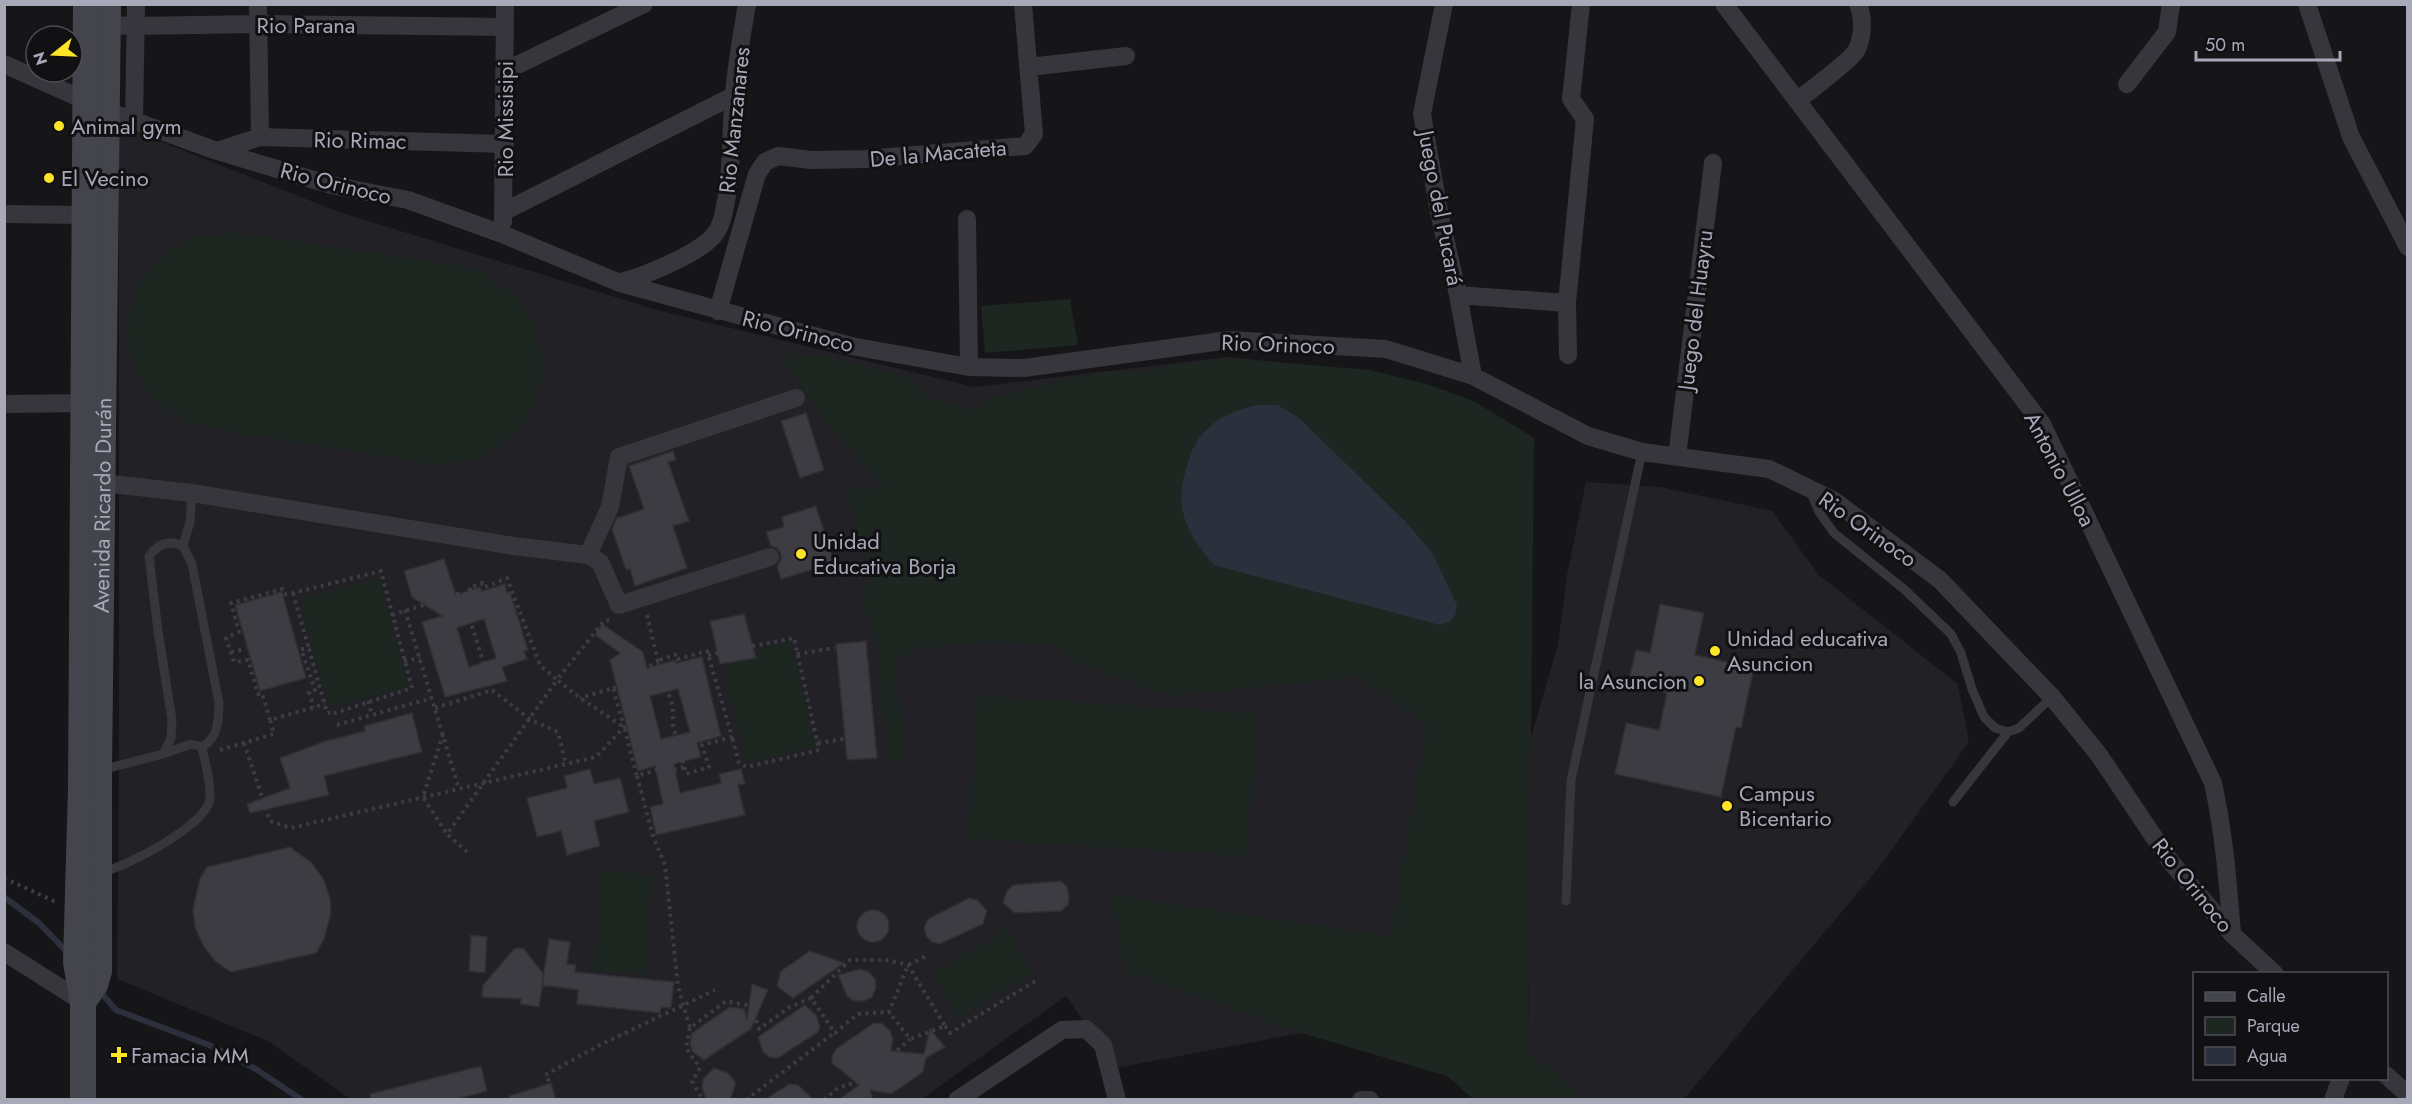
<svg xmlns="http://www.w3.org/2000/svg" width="2412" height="1104" font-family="Jost,sans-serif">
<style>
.built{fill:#222125}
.green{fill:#1d2620}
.water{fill:#2b303c}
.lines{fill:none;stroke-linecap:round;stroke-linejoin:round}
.stream{stroke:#2b303c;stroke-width:6}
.building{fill:#3d3c42;stroke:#302f34;stroke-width:1.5;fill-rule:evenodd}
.path{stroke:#3c3d44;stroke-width:4;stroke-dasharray:3 4.5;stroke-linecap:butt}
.lane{stroke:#37363d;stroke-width:9}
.street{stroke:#37363d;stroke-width:18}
.secondary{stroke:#44444d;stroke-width:26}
.poi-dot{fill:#fce529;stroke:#111013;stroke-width:2}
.labels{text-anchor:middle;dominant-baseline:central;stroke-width:6;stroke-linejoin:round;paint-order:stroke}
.street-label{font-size:22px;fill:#a7a8b8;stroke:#111013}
.poi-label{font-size:22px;fill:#a7a8b8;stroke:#111013;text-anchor:start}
</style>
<rect width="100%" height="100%" fill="#161518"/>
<path class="built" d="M119,125L339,212L657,310L974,387L1227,357L1373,372L1448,391L1498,622L1433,1008L1116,1068L1066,996L922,1099L352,1100L268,1041L117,979L119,766Z
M1586,482L1660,487L1772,511L1819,575L1958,684L1969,742L1877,870L1684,1099H1585L1528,1051L1531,737L1558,645L1567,575Z"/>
<path class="green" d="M232,232L449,264L482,272L515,295L536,326L543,368L536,403L515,434L481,457L440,465L224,431L188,423L154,400L134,369L127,333L134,292L155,261L188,239Z
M1070,299L1078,345L985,353L981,306Z
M786,353C832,354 878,371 922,383L924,397L949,401L973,410L992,397L1109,371L1150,370L1226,358L1370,370L1430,385L1475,402L1534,438L1528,1051L1585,1099H1473L1447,1076L1301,1033L1125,971L1111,895L1390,936L1427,724L1357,677L1171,696L1078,663L1049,643L984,642L949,645L915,649L895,659L905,763L887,758L875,629L861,607L870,571L867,553L857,538L851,508L849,484L873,491L882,483L833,433L785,362Z
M379,577L408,686L328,707L299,598Z
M791,641L815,747L746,763L722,658Z
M977,696L1256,713L1248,856L969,839Z
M602,870L653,875L645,975L594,970Z
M1007,929L1033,974L958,1017L933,973Z"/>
<path class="water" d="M1257,405H1278L1299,418L1405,521L1433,554L1457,605L1455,616L1449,622L1440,625L1214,565C1205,554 1194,541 1188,527C1179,508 1180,489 1186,469C1189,461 1191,450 1196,443C1209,421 1233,410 1257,405Z"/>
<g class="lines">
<path class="stream" d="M4,897L39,923L69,954
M98,989L116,1010L209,1045L254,1068L302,1100"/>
</g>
<path class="building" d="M806,413L824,470L800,478L781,421Z
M673,451L676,460L668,462L689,521L673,526L687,568L635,586L630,569L626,570L612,529L617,518L644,509L629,466Z
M816,506L834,563L781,579L777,566L781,560V554L777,548L771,546L766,532L784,527L782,517Z
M444,559L456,595L480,587L482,591L505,584L507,593L510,592L528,650L524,651L527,659L502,667L507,681L445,697L422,622L442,616L412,597L404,571ZM484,619L496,658L469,667L457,628Z
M282,592L306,678L260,691L235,605Z
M1660,604L1704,613L1695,655L1754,668L1741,728L1736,727L1721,797L1615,774L1626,723L1659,730L1667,693L1628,684L1636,650L1650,653Z
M744,614L756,658L720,664L710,621Z
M602,624L643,652L647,668L676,660V663L702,657L721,736L697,743L701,757L674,764L680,793L721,783L719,774L741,769L745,784L738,785L745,815L656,835L650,807L663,804L655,766L638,771L610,660L620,653L595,635ZM678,689L690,732L661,739L650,696Z
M866,641L877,758L847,760L836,644Z
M412,713L422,752L324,776L329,795L250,813L247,804L290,788L280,758L323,742L365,731L364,726Z
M590,769L594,784L620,778L629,812L594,821L600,846L567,855L561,831L537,837L527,798L567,788L564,776Z
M290,847L312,863L324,880L330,898L331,913L324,939L316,953L231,972L215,961L204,947L195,927L193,909L200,878L207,867Z
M1061,881L1067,887L1069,896L1068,905L1061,911L1015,913L1003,903L1007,891L1013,885Z
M969,898L977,900L987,911L983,924L940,944L932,942L926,936L924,928L928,919Z
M857 926a16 16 0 1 1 32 0a16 16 0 1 1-32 0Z
M471,935L487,937L485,973L469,971Z
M549,939L570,942L567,964L576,965L575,972L674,982L671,1008L661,1007L660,1013L577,1004L578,990L542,985Z
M519,948L524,949L544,975L539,1007L520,1004L521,999L482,997L483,985L514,949Z
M810,951L844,963L793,998L777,986L781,971Z
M860,969L869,972L875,979L876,988L872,997L864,1001H854L847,996L838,975Z
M752,984L768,990L751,1029L704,1060L692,1051L690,1043L692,1033L730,1007L744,1009L747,1019Z
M805,1005L816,1015L820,1027L818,1032L778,1058L769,1057L763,1052L758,1037Z
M874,1023L883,1024L890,1031L893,1039L891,1051L924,1054L930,1029L945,1047L926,1058L923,1072L891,1094L870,1090L873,1100H838L859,1085L832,1063V1056L836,1049Z
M481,1066L487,1091L454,1100H371L370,1094Z
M714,1068L728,1073L736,1083L730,1100H709L705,1097L702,1088L703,1079Z
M551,1083L556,1100H509V1096Z
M789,1084L798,1085L814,1100H764Z"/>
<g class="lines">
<path class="path" d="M293,593L309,649
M463,597L492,690
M405,610L459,789
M392,615L458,594L460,598L472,594L469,588L483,583L485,587L507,578L540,665L557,680L604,621L609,620
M647,615L658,661L673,707V726L686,774L709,767L702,745L732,737L707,651L678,659L677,654L658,661
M231,652L246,649
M797,654L835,648
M708,655L794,638L819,750L747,767L739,763L732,737
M404,661L420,658
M613,688L637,681L634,670L659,663
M368,701L372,715
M435,708L492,690L531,720L558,732L566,764
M270,720L262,693L258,694L248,660L234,662L226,638L239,632L231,603L283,589L285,594L293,593L381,571L412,688L332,714L331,712L327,713L309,649H301L315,690L309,692L314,707
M337,725L432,698
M443,734L423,797L447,834
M244,743L270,821L291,828L596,757L624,727L613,688L580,698
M818,743L844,739
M220,750L274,734L270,720L325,704
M637,776L653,836L665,865L678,986L690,1028L726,1001L752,1006L759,1029L790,1007L811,998L835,1033L858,1014L889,1012L908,965L928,955
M467,852L447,834L557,680L580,698L624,727L637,776L660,769L661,773L684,767
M4,878L58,903
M811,998L850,960H886L908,965L945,1026L910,1039L889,1012
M945,1026L950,1033L1037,980
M690,1028L686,1048L700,1068L692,1081L703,1100
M549,1081L545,1075L598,1046L715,990
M746,1100L834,1033
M824,1100L838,1088L865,1079L910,1039"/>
<path class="lane" d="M1810,491L1819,512L1834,533L1905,590L1951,634L1961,653L1972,689L1984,717L1995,728L2008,732L2019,728L2052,697
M183,546L190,522L192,493
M101,770L163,754L171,738L172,720L158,631L149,556C158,544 169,539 183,546L192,564L219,703C218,721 219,737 202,747
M1953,802L2008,732
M102,872C126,867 208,825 210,798C211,782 205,762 202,747L191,744L163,754
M1566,901L1571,780L1642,452"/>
<path class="street" d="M258,4L260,137
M1444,4L1422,114L1439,212L1458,295L1473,376
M1724,4L2042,424L2213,783C2224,833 2228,883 2232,934
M2307,4L2351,137L2408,247
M108,25L135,26L259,24L505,27
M4,64L115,114L217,151L331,185L408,200L502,234L620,283L851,346L969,367L1024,368L1229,340L1386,349L1473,376L1588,436L1642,452L1769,469L1833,500L1940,580L2052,697L2099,755L2170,861L2232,934L2275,974
M1029,67L1126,56
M505,71L644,4
M2127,84L2167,32L2171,4
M1797,101C1809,91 1849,62 1856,51C1863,38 1864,18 1858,4
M134,120L136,4
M217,151L260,137L505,144
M505,211L733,96
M4,214L84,215
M967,219L969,367
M503,222L505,4
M621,282C644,276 705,252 717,231C723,222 724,211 726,201C733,165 730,132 734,96C736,65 742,35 747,4
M1458,295L1567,303
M718,311L757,174L765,162L778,156L811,160L866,159L1025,146L1034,134L1023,4
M1568,355L1567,303L1585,119L1571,99L1581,4
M4,404L96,403
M1677,457L1713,163
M103,483L192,493L514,546L588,555L600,562L619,605L770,557
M588,555L610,507L619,457L796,398
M4,952L83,1002
M2386,1075L2408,1095
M957,1100L1062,1030L1086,1029L1103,1045L1117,1100
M1361,1100H1370
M2333,1100L2341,1078"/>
<g class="secondary">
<path id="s1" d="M83,1002L95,985L99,971V771L108,4"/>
<path d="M83,1100V1002L76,962L81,789L86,4"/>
</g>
</g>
<g class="poi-dot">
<circle cx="59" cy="126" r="6"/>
<circle cx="49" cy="178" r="6"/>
<circle cx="801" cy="554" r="6"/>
<circle cx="1715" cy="651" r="6"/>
<circle cx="1699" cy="681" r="6"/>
<circle cx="1727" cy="806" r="6"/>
<path d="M116 1046h6v6h6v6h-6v6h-6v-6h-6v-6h6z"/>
</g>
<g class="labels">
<g class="street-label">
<text x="306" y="25">Rio Parana</text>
<text transform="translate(505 119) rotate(-90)">Rio Missisipi</text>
<text transform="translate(734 120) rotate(-84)">Rio Manzanares</text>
<text transform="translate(360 140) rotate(1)">Rio Rimac</text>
<text transform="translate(938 153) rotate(-5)">De la Macateta</text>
<text transform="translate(336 183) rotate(14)">Rio Orinoco</text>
<text transform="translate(1441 208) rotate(79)">Juego del Pucará</text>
<text transform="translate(1695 310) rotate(-83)">Juego del Huayru</text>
<text transform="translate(798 331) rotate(14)">Rio Orinoco</text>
<text transform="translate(1278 344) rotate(2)">Rio Orinoco</text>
<text transform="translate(2060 469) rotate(62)">Antonio Ulloa</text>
<text stroke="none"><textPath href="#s1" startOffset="501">Avenida Ricardo Durán</textPath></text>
<text transform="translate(1868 529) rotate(35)">Rio Orinoco</text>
<text transform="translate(2193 885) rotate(51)">Rio Orinoco</text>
</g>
<g class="poi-label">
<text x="71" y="126">Animal gym</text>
<text x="61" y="178">El Vecino</text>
<text x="813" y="541">Unidad<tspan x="813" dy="25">Educativa Borja</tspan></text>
<text x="1727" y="638">Unidad educativa<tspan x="1727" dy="25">Asuncion</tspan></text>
<text x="1687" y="681" text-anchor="end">la Asuncion</text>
<text x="1739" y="793">Campus<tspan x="1739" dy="25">Bicentario</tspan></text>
<text x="131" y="1055">Famacia MM</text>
</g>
</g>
<rect width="2412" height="1104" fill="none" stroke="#a7a8b8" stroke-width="12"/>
<rect x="2193" y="972" width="195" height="108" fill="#111013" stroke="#4d4d55" stroke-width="1.5"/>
<rect x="2205" y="992" width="30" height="9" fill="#44444d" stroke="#4d4d55" stroke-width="1.5"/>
<text x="2247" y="1002" font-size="18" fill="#a7a8b8">Calle</text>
<rect x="2205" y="1017" width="30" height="18" fill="#1d2620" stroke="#4d4d55" stroke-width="1.5"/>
<text x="2247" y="1032" font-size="18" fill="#a7a8b8">Parque</text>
<rect x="2205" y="1047" width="30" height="18" fill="#2b303c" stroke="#4d4d55" stroke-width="1.5"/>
<text x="2247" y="1062" font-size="18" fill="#a7a8b8">Agua</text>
<g transform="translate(54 54) rotate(252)"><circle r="28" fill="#111013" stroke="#4d4d55" stroke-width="1.5"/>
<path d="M0-4.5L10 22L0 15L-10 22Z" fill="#fce529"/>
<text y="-9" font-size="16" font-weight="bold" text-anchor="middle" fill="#a7a8b8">N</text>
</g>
<path d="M2196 51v9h144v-9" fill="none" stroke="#a7a8b8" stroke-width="3"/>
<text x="2205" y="51" font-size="18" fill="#a7a8b8" stroke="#111013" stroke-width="4.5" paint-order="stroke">50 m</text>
</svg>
